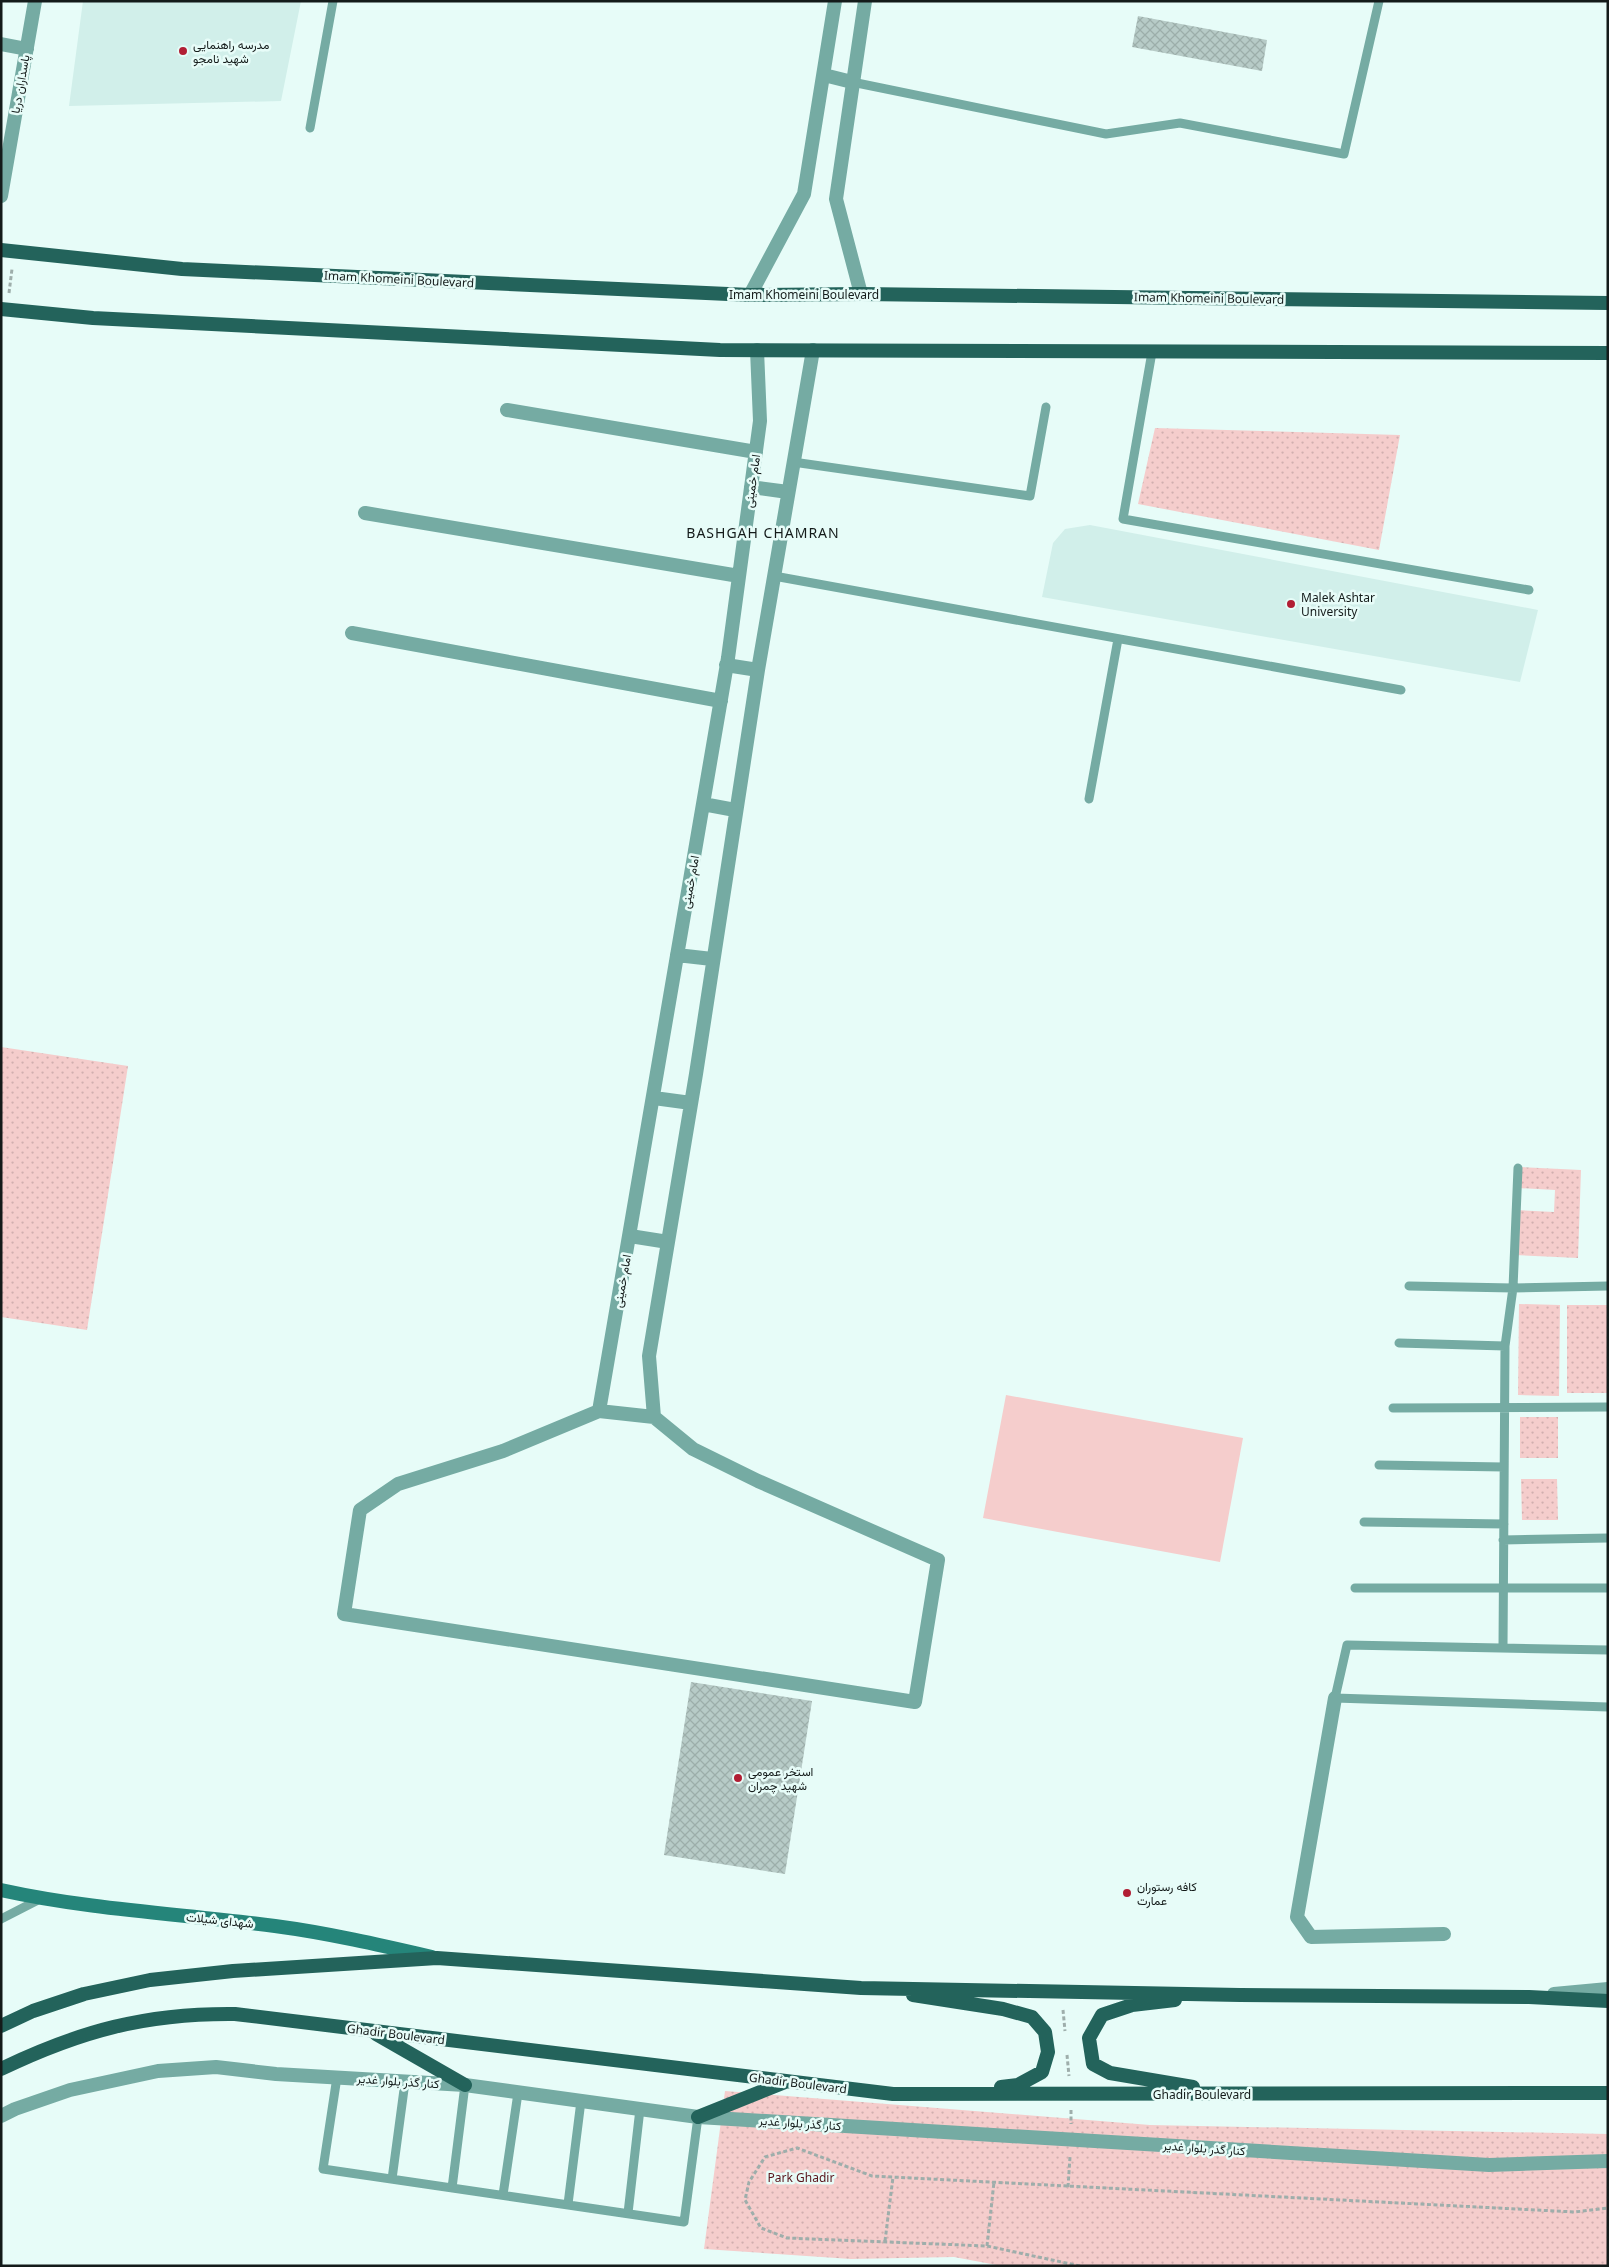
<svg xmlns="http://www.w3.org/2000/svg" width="1609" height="2267" font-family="'Noto Sans',Vazirmatn,sans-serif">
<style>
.built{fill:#d1efea}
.grass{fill:url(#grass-dots)}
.garden{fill:#f5cdcc}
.building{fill:url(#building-cross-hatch)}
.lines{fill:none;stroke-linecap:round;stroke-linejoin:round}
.path{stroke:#9eaeab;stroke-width:3;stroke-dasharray:4 2.5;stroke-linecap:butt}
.service{stroke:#75aba3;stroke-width:9}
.minor{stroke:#75aba3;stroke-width:14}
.tertiary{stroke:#75aba3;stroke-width:14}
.secondary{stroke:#25857a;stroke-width:14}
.primary{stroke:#23635b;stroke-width:14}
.poi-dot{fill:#b11e34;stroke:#e7fcf8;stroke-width:2}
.labels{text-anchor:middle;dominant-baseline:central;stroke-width:5;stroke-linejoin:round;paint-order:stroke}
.poi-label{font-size:12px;fill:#141b1a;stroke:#e7fcf8;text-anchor:start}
.street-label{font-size:12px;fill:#141b1a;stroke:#e7fcf8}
.park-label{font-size:12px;fill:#59141b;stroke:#e7fcf8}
.neighbourhood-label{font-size:14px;letter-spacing:1px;fill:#141b1a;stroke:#e7fcf8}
</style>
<defs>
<pattern id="grass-dots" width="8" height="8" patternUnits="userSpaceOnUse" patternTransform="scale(1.25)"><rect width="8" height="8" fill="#f5cdcc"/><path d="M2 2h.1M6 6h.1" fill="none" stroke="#d1afaf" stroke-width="1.8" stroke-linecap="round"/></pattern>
<pattern id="building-cross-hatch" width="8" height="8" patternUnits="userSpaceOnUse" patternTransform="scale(1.25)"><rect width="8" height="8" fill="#b7cbc7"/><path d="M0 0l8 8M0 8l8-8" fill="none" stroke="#9caeaa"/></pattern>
</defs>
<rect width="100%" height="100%" fill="#e7fcf8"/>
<path class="built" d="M83,1H301L281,101L69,106Z
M1090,525L1538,610L1520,682L1042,597L1053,543L1065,529Z"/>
<path class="grass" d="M1155,428L1400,435L1379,550L1138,504Z
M1,1047L128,1066L87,1330L1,1317Z
M1519,1167L1581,1170L1578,1258L1515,1255L1517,1210L1554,1212L1555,1190L1518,1188Z
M1519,1304L1560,1305L1559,1396L1518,1395Z
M1567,1305H1608V1393H1567Z
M1520,1417H1558V1458H1520Z
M1521,1479H1557L1558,1520H1522Z
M725,2091L1150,2125L1608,2134V2266H1002L954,2257L851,2259L704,2249Z"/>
<path class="garden" d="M1006,1395L1243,1438L1220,1562L983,1518Z"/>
<path class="building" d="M1138,16L1267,40L1262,71L1132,47Z
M691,1682L812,1701L785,1874L664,1855Z"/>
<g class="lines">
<path class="path" d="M9,293L12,269
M1063,2010L1065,2031
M1067,2055L1069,2076
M1071,2110V2124
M1068,2187L1070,2157
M885,2241L893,2177
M987,2246L994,2182
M1080,2266L987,2246L787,2238L761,2228L745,2200L749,2182L765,2157L797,2148L872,2176L1575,2212L1608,2208"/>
<path class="service" d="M852,82L1106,134L1180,123L1344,154L1379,1
M310,128L333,1
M1152,352L1123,519L1529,590
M793,462L1030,496L1046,407
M774,576L1401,690
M1089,799L1118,639
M1409,1286L1513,1288L1518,1168
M1399,1343L1505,1346
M1393,1408L1608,1407
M1379,1465L1504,1467
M1364,1522L1504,1524
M1503,1540L1608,1538
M1355,1588H1608
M1503,1648L1505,1346L1513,1288L1608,1286
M1608,1650L1347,1645L1335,1698L1608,1707
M1,1919L40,1899
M337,2077L323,2169L684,2222L698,2117
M392,2179L405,2082
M452,2188L465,2085
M503,2195L518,2093
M568,2204L581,2101
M628,2213L640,2109"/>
<path class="minor" d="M1,44L27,49
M1,196L35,1
M507,410L756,452
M751,487L788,492
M365,513L739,576
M352,633L721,701
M726,665L758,670
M703,804L735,810
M677,955L712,959
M654,1098L691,1103
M630,1236L668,1242
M599,1411L654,1417L693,1449L758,1481L938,1560L915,1702L344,1614L360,1510L398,1484L503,1451Z
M599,1411L728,658L760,421L757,350
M654,1417L649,1356L696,1074L758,670L813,350
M1335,1698L1297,1917L1311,1937L1444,1934"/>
<path class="tertiary" d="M824,75L852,82
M861,294L836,199L865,1
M750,295L804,194L835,1
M1554,1994L1608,1989
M1,2116L15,2109L70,2090L158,2071L216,2067L276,2074L465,2085L698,2117L1489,2165L1608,2161"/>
<path class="secondary" d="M1,1890C92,1910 184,1914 275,1926C328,1933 380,1945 432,1957"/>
<path class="primary" d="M1,250L182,269L750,295L861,294L1608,303
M1,309L93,318L720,350L1608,353
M913,1995L1003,2009L1032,2017L1045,2032L1048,2052L1042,2072L1018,2085L1001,2087
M1175,2000L1132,2005L1102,2015L1089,2038L1093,2064L1110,2073L1193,2087
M1,2026L33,2011L84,1994L150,1980L233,1971L437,1958L861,1988L1240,1995L1529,1997L1608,2001
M376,2034L465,2085
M1,2069C80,2031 146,2013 235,2014L893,2094L1608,2093
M698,2117L785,2082"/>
</g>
<g class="poi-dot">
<circle cx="183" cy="51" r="5"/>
<circle cx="1291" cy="604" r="5"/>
<circle cx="738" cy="1778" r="5"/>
<circle cx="1127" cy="1893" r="5"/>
</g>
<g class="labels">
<g class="poi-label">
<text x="193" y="44">مدرسه راهنمایی<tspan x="193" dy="14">شهید نامجو</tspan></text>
<text x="1301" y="597">Malek Ashtar<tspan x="1301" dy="14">University</tspan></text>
<text x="748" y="1771">استخر عمومی<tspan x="748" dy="14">شهید چمران</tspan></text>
<text x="1137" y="1886">کافه رستوران<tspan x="1137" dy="14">عمارت</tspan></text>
</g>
<g class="street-label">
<text transform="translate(20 84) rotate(-80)">پاسداران دریا</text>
<text transform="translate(399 279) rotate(3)">Imam Khomeini Boulevard</text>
<text x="804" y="294">Imam Khomeini Boulevard</text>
<text transform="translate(1209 298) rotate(1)">Imam Khomeini Boulevard</text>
<text transform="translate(752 481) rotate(-82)">امام خمینی</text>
<text transform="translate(690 882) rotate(-80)">امام خمینی</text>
<text transform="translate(622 1281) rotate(-80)">امام خمینی</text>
<text transform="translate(220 1920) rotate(6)">شهدای شیلات</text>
<text transform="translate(396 2034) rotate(7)">Ghadir Boulevard</text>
<text transform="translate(398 2081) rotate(4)">کنار گذر بلوار غدیر</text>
<text transform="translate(798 2083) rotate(7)">Ghadir Boulevard</text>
<text x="1202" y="2094">Ghadir Boulevard</text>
<text transform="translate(800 2123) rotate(4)">کنار گذر بلوار غدیر</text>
<text transform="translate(1204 2148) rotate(4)">کنار گذر بلوار غدیر</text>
</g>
<g class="park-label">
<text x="801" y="2177">Park Ghadir</text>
</g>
<g class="neighbourhood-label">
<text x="763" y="532">BASHGAH CHAMRAN</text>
</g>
</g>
<rect width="1609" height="2267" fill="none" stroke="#141b1a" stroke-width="5"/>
</svg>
